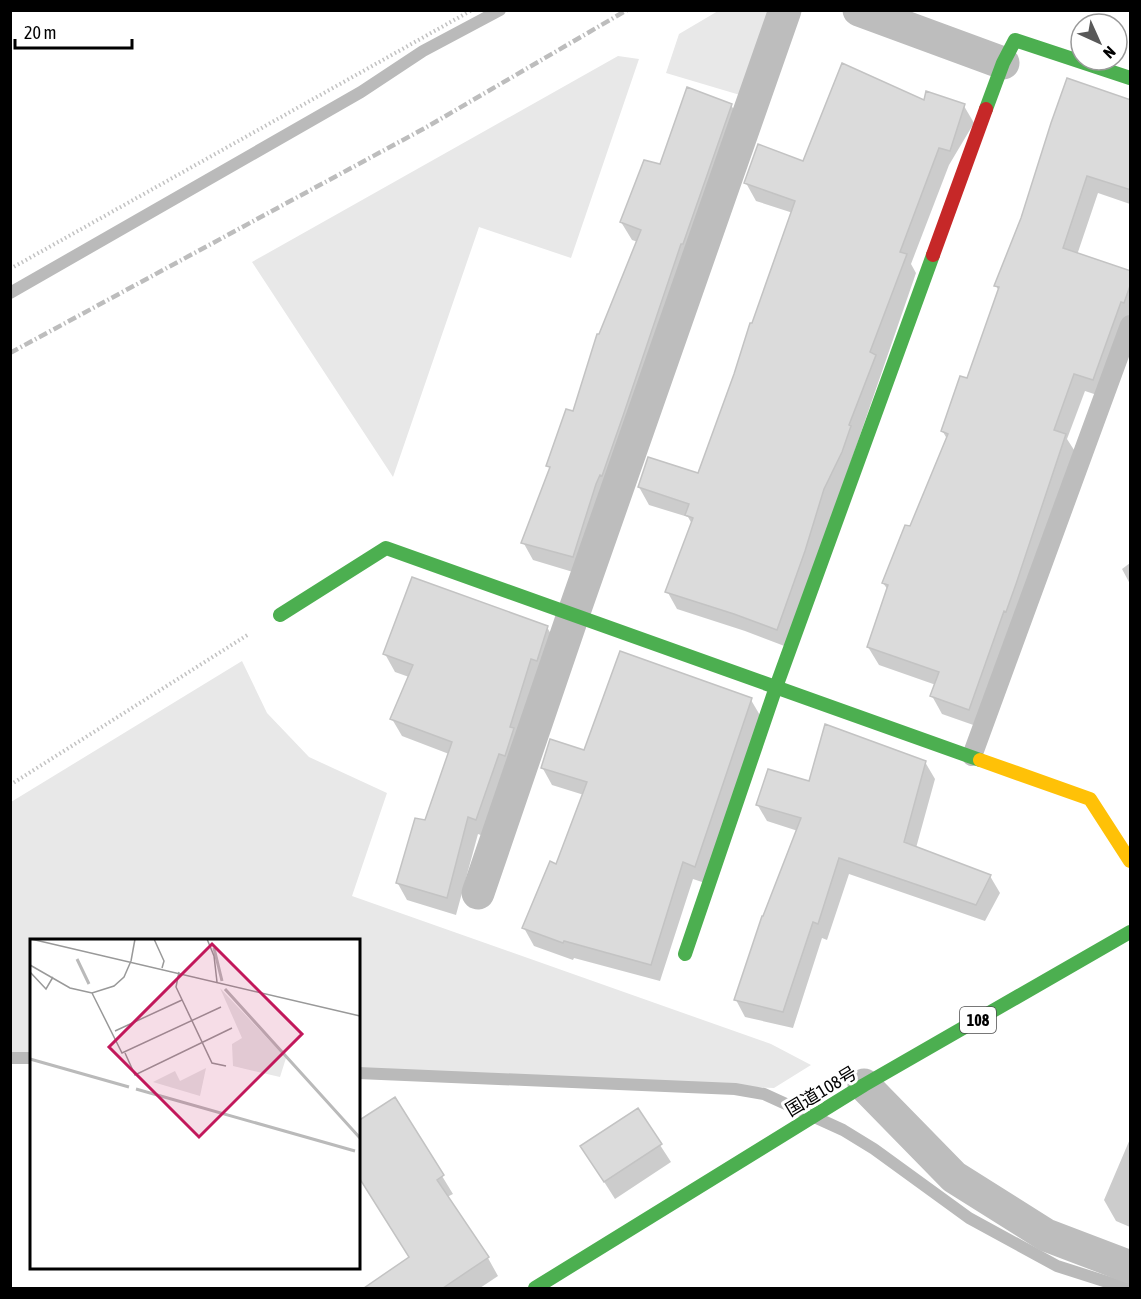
<svg xmlns="http://www.w3.org/2000/svg" width="1141" height="1299" font-family="'Asap Condensed','Noto Sans JP',sans-serif">
<style>
.green{fill:#e8e8e8}
.shadow{fill:#0003}
.lines{fill:none;stroke-linecap:round;stroke-linejoin:round}
.stream{stroke:#bababa;stroke-width:12}
.building{fill:#dbdbdb;stroke:#c3c3c3;stroke-width:1.5}
.path{stroke:#c2c2c2;stroke-width:4;stroke-dasharray:1.5 3;stroke-linecap:butt}
.lane{stroke:#bdbdbd;stroke-width:20}
.street{stroke:#bdbdbd;stroke-width:33}
.fast{stroke:#4caf50;stroke-width:14}
.slow{stroke:#ffc107;stroke-width:14}
.jam{stroke:#c62828;stroke-width:14}
.rail{stroke:#bdbdbd;stroke-width:4.5;stroke-dasharray:9 3 1.5 3;stroke-linecap:butt}
.labels{text-anchor:middle;dominant-baseline:central;stroke-width:6;stroke-linejoin:round;paint-order:stroke}
.shield{fill:#fff;stroke:#4c4c4c;stroke-width:1.5}
.shield-label{font-size:16px;font-weight:bold;fill:#000}
.street-label{font-size:18px;fill:#000;stroke:#fff}
.inset-river{fill:none;stroke:#bababa;stroke-width:3}
.inset-road{fill:none;stroke:#999;stroke-width:1.5}
.view{fill:#c2185b;fill-opacity:0.15;stroke:#c2185b;stroke-width:3}
.inset-edge{fill:none;stroke:#000;stroke-width:3}
</style>
<rect width="100%" height="100%" fill="#fff"/>
<path class="green" d="M718,11H771L740,95L666,73L679,34Z
M618,56L639,59L571,258L479,227L393,477L252,262Z
M242,661L267,713L309,757L387,793L352,896L771,1044L811,1065L774,1088L359,1069L358,940H32L31,1053L11,1052V802Z"/>
<path class="shadow" d="M925,102L964,106L974,123L949,165L911,264L916,273L787,647L745,631L677,609L667,591L692,524L688,517L649,505L639,487L699,475L793,213L756,201L746,183L804,163Z
M731,105L742,123L583,575L533,560L523,542L550,470L548,465L574,413L638,242L632,240L621,222L661,166Z
M1130,107V204L1098,193L1077,255L1130,273V322L1103,397L1085,391L1067,439L1076,453L979,727L942,714L932,696L936,685L879,665L868,647L888,590L883,583L911,528L947,439L942,430L968,380L999,291L996,286Z
M1130,563V584L1122,569Z
M547,627L557,645L486,837L478,834L456,915L407,900L397,882L426,822L449,754L402,736L392,719L409,677L395,672L385,654Z
M751,700L761,717L705,883L693,879L660,981L574,958L573,960L534,946L524,928L557,866L584,795L552,785L542,767L585,751Z
M925,762L935,779L916,848L990,876L1000,893L985,921L849,874L827,940L822,938L793,1028L745,1017L736,1000L798,831L767,821L757,804L810,783Z
M1130,1139V1227L1116,1221L1104,1200Z
M660,1145L671,1162L615,1199L582,1147Z
M358,1174L442,1176L453,1194L447,1197L488,1258L498,1276L480,1288H390L384,1277L411,1258Z"/>
<g class="lines">
<path class="stream" d="M10,293L361,92L423,51L500,10
M10,1058H32
M358,1073L735,1089L764,1094L843,1130L874,1149L969,1218L1057,1266L1126,1288"/>
</g>
<path class="building" d="M842,63L924,100L926,91L965,104L950,151L939,148L900,252L907,254L870,352L876,355L849,425L851,426L842,452L824,489L805,551L777,630L734,614L665,592L693,518L685,515L689,504L638,487L648,457L698,473L734,374L750,323H752L795,201L744,183L758,144L803,161Z
M1067,78L1131,100V190L1087,176L1063,248L1131,271V283L1124,303L1121,302L1093,380L1074,374L1054,430L1066,434L1016,584L1006,612L1004,611L969,710L930,696L939,672L867,647L888,585L882,583L905,525L910,526L948,434L941,431L960,376L967,378L999,287L994,286L1021,218L1051,123Z
M687,87L732,104L683,244H681L623,416L602,476L600,475L596,484L573,557L521,543L550,467L546,466L566,409L573,411L597,334H599L641,230L620,222L644,160L660,164Z
M412,577L548,626L537,661L531,659L510,727L514,728L505,756L499,754L476,820L468,817L447,898L396,883L415,818L425,820L452,742L390,719L413,665L383,654Z
M620,651L752,698L695,867L683,862L651,965L564,941L563,943L522,928L550,861L556,864L587,782L541,768L550,739L584,750Z
M825,724L926,761L904,842L991,875L976,905L839,858L818,924L813,922L783,1012L734,1000L762,916H763L801,818L756,805L768,769L809,781Z
M395,1097L444,1175L437,1180L489,1257L443,1288H364L409,1257L358,1176V1121Z
M638,1108L662,1144L604,1182L580,1146Z"/>
<g class="lines">
<path class="path" d="M10,269L472,10
M10,785L249,634"/>
<path class="lane" d="M972,756L1130,325"/>
<path class="street" d="M859,10L1003,63
M478,893L573,615L785,10
M864,1085L954,1177L1046,1235L1130,1267"/>
<path class="fast" d="M986,109L1003,63L1015,40L1130,78
M280,615L386,548L980,760
M685,954L776,687L933,255
M535,1288L864,1085L1130,932"/>
<path class="slow" d="M980,760L1090,799L1130,861"/>
<path class="jam" d="M933,255L986,109"/>
<path class="rail" d="M10,353L425,128L627,10"/>
</g>
<g class="labels">
<rect class="shield" x="960" y="1007" width="36" height="26" rx="4.5"/>
<g class="shield-label">
<text x="978" y="1020">108</text>
</g>
<g class="street-label">
<text transform="translate(821 1091) rotate(-31)">国道108号</text>
</g>
</g>
<g transform="translate(30 939)">
<rect width="330" height="330" fill="#fff"/>
<path d="M190,49L256,119L250,138L203,127L202,105L212,99ZM176,129L170,157L123,143L145,132L150,142Z" fill="#e8e8e8"/>
<path class="inset-river" d="M184,9L192,42M47,20L59,45M195,50L330,199M0,120L99,148M106,150L325,212"/>
<path class="inset-road" d="M1,0L330,77M124,0L134,22L132,29M177,0L184,17L187,43M101,22L105,0M0,26L40,49L62,54L84,47L94,38L101,22M0,33L16,50L23,38M149,33L146,48L182,124L196,127M62,54L92,114L191,68M85,92L152,61M95,114L105,136L202,89"/>
<path class="view" d="M182,5L272,95L169,198L79,108Z"/>
<rect width="330" height="330" class="inset-edge"/>
</g>
<rect width="1141" height="1299" fill="none" stroke="#000000" stroke-width="24"/>
<g transform="translate(1099 42) rotate(135)"><circle r="28" fill="#ffffff" stroke="#999999" stroke-width="1.5"/>
<path d="M0-4.5L10 22L0 15L-10 22Z" fill="#595959"/>
<text y="-9" font-size="16" font-weight="bold" text-anchor="middle" fill="#000000">N</text>
</g>
<path d="M15 39v9h117v-9" fill="none" stroke="#000000" stroke-width="3"/>
<text x="24" y="39" font-size="18" fill="#000000" stroke="#ffffff" stroke-width="4.5" paint-order="stroke">20 m</text>
</svg>
